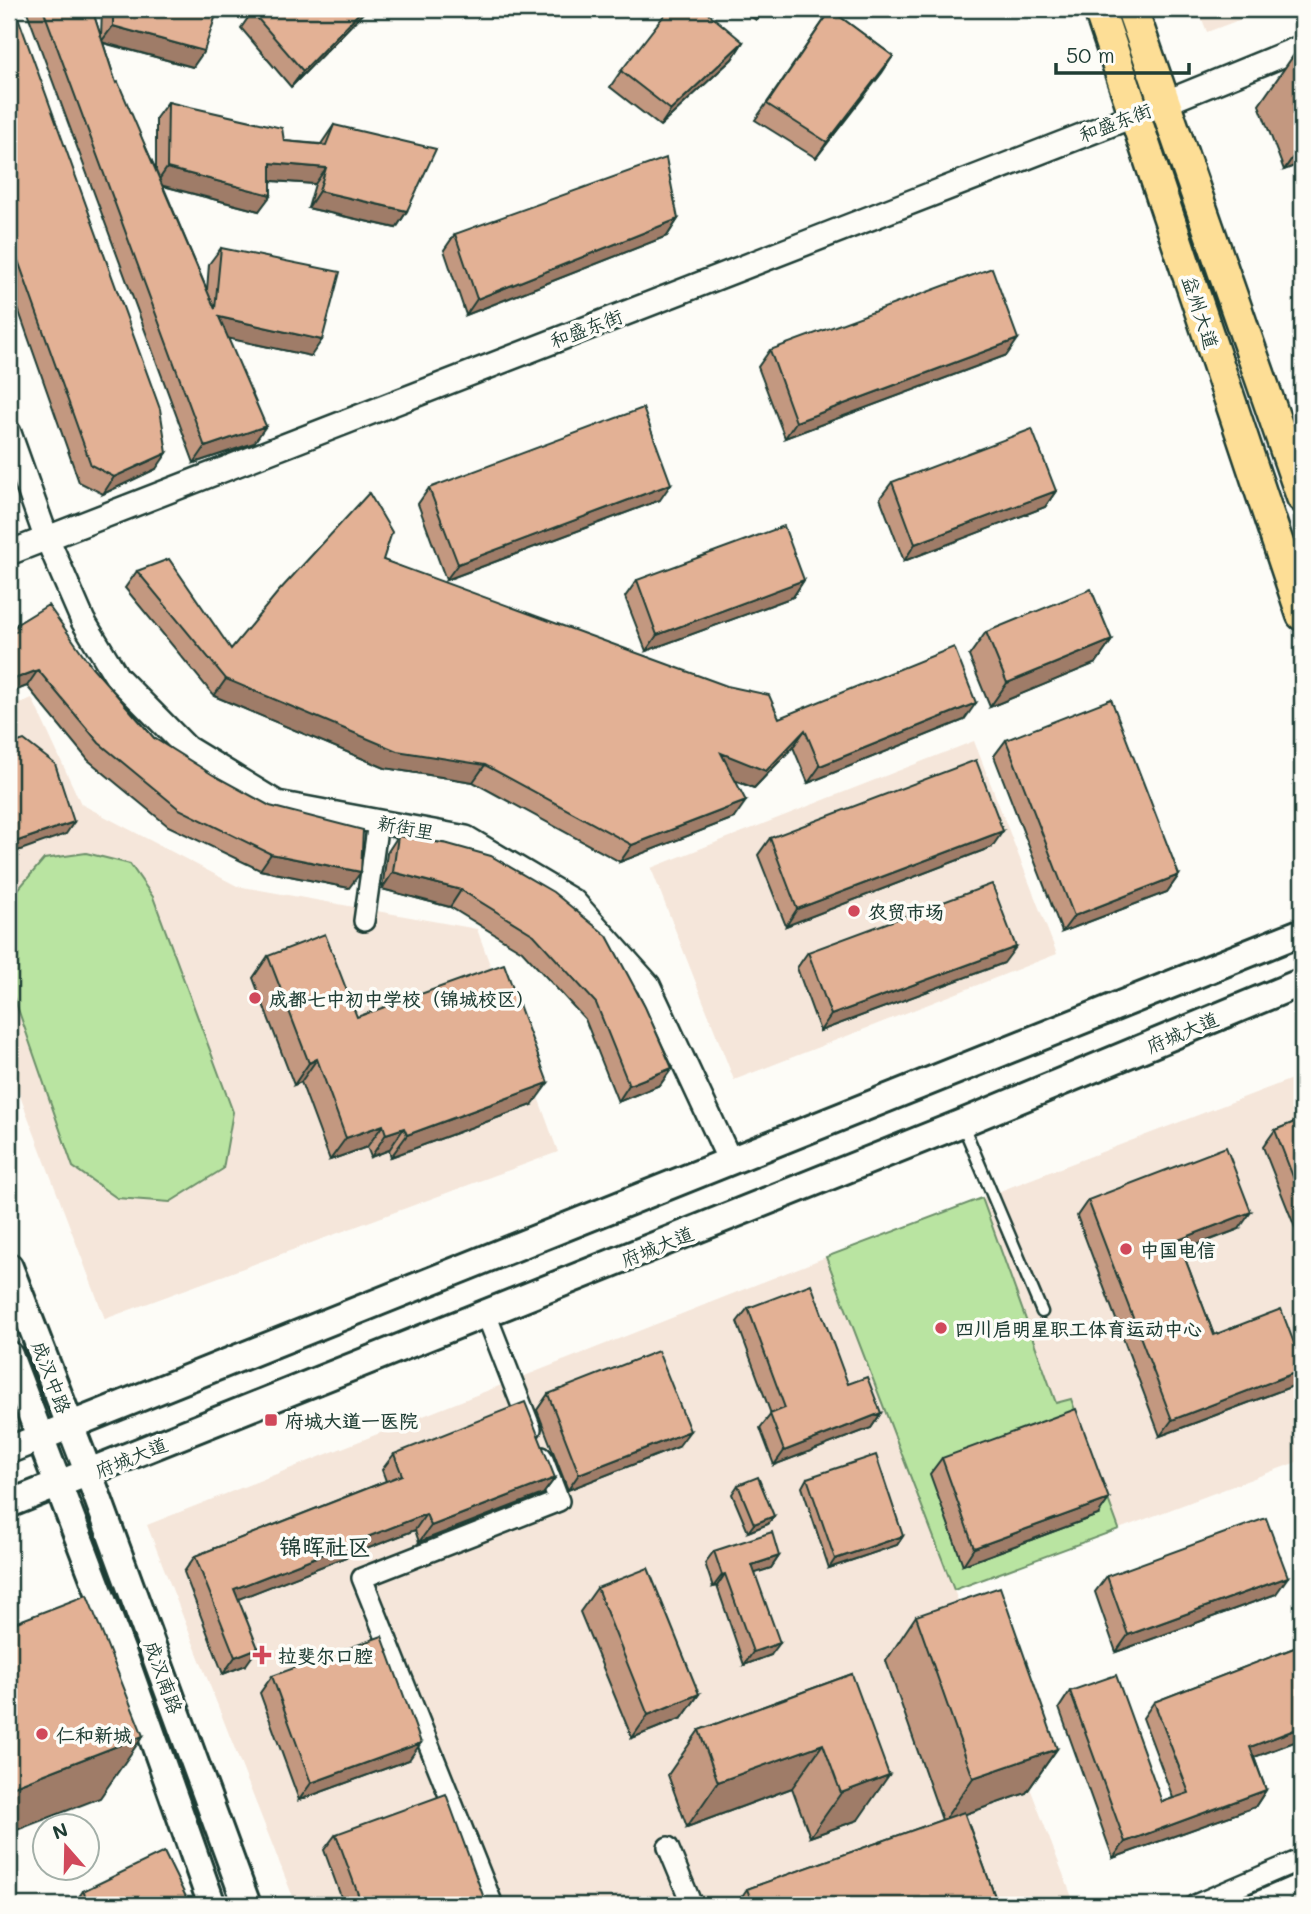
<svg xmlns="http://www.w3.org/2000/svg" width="1311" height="1914" font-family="Mali,'LXGW WenKai TC',sans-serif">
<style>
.built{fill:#f5e6da}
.green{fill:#b9e4a1;stroke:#6c906a;stroke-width:2}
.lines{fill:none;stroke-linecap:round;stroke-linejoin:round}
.service-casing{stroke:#1f3d34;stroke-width:15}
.minor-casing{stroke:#1f3d34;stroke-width:24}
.tertiary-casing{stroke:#1f3d34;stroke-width:28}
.secondary-casing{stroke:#1f3d34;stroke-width:32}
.primary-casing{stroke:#1f3d34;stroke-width:35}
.service{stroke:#fdfcf7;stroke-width:10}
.minor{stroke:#fdfcf7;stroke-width:19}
.tertiary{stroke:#fdfcf7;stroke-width:23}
.secondary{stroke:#fdfcf7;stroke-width:26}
.primary{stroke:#fdde96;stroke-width:30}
.wall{fill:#c39880;stroke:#1f3d34;stroke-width:2}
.shaded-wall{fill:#9f7c68;stroke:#1f3d34;stroke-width:2}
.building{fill:#e3b195;stroke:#1f3d34;stroke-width:2}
.poi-dot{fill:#d1495b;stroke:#fdfcf7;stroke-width:2.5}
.labels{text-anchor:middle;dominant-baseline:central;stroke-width:7;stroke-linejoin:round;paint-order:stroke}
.street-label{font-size:19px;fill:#1f3d34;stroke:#fdfcf7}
.poi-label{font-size:19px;font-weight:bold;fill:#1f3d34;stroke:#fdfcf7;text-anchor:start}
.quarter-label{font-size:23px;font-weight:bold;fill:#1f3d34;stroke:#fdfcf7}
</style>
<rect width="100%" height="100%" fill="#fdfcf7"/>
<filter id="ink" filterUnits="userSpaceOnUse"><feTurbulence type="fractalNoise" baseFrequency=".0143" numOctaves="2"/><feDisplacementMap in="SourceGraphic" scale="14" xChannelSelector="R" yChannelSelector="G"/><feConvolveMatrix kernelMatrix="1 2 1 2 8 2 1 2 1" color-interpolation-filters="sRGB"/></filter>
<g filter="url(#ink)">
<path class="built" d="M1198,9H1268L1207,32Z
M32,698L81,804L237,886L477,929L558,1152L105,1319L9,1067V708Z
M974,741L1057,954L734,1080L651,868Z
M1302,1075V1460L1119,1529L1072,1399L1056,1403L982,1198Z
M826,1257L1075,1905H296L147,1525Z"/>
<path class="green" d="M86,853L130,864L153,897L233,1112L223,1169L170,1202L117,1198L73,1167L9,983V900L44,859Z
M982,1198L1056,1403L1071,1399L1119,1529L954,1590L826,1257Z"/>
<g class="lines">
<g class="service-casing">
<path id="service" d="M962,1123L1042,1312"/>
</g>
<g class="minor-casing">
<path id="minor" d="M364,921L378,822
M486,1314L531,1429
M668,1847L692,1905
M493,1905L362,1578L559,1501L542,1457
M1195,1905L1302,1859
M1251,1905L1302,1883"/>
</g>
<g class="tertiary-casing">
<path id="tertiary" d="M9,433L46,537
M47,538L83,621L117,677L187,748L277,803L466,838L574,902L648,985L730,1161
M9,553L1135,115L1302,47"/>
</g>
<g class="secondary-casing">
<path id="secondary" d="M9,1267L89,1474L247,1905
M9,1355L128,1668L212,1905
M9,1450L1302,932
M9,1504L962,1123L1302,982"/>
</g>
<g class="primary-casing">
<path id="primary" d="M1099,9L1302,615
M1132,9L1302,497"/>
</g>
<use href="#service" class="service"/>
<use href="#minor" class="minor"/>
<use href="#tertiary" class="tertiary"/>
<use href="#secondary" class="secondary"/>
<use href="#primary" class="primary"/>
</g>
<path class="wall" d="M9,9L156,469L103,494L79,482L9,283Z
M26,9H92L101,37L102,9H218L193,67L103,43L116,83L156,170V118L168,102L284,141L321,144L334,125L407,211L396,228L308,208L315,184L271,181L259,211L163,186L207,290L209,264L221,248L311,356L228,338L254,443L194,463Z
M367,9L291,87L241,28L252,12Z
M739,9H766L756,20Z
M831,10L893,56L816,158L755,120Z
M743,42L732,59L660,126L610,87L621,71Z
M1302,48V163L1284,170L1259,105L1298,49Z
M678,219L667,236L466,315L444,250L455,234Z
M770,350L1007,355L785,438L758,367Z
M892,482L1056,491L1045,507L904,561L880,498Z
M429,488L660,500L446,580L418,504Z
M383,560L779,718L964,720L808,783L793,747L754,788L735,781L734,818L620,862L473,782L385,768L214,696L125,588L137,571L231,649Z
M637,580H804L793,597L646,651L625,597Z
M17,624L92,667L154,738L349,888L260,870L168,826L88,760L27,686L9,693V634Z
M986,632L1112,640L1096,663L990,707L969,656Z
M1006,740L1179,875L1167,892L1062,932L994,756Z
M398,836L448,844L672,1068L660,1085L618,1102L585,1019L522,951L450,907L382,889L387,853Z
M770,838L992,847L786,926L758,855Z
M808,952L1004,963L820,1031L797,968Z
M268,956L357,1017L532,1105L391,1157L389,1150L371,1157L367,1147L330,1160L301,1082L294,1085L253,978Z
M1302,1119V1245L1263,1147L1275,1130Z
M1088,1200L1239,1229L1182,1251L1214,1335L1293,1386L1160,1436L1077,1216Z
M748,1308L881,1413L871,1428L774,1465L760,1428L771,1414L737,1322Z
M548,1394L678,1447L568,1490L537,1410Z
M394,1454L555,1478L543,1494L419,1542L415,1530L238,1599L246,1665L223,1674L184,1572L195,1556L386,1481L382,1470Z
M942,1458L1098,1515L963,1565L930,1474Z
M807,1478L903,1536L897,1545L829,1568L802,1487Z
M738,1485L768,1524L748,1532L732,1494Z
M714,1551L779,1556L771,1568L755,1573L771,1655L744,1665L717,1586L713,1587L705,1563Z
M1107,1576L1276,1594L1116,1652L1095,1592Z
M597,1588L699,1694L682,1718L632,1738L580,1612Z
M916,1616L1057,1749L1026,1793L965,1814L998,1905H736L747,1889L942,1820L886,1661Z
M1302,1645V1739L1254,1757L1266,1790L1255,1807L1113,1858L1059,1708L1070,1691L1162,1802L1173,1798L1143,1718L1154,1702Z
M852,1674L858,1820L810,1837L792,1788L687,1827L668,1775L699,1730Z
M272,1676L409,1760L299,1800L260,1693Z
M336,1834L485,1901L482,1905H344L324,1850Z
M83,1891L190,1905H73Z"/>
<path class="shaded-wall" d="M363,9H367L291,87L303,71Z
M113,26L204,51L193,67L101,42Z
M743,42L732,59L660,126L671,110Z
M893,56L882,73L816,158L827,142Z
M1302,144V163L1284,170Z
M271,163L326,168L315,184L260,180Z
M167,168L271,195L259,211L156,184Z
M319,191L407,211L396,228L308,208Z
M678,219L667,236L466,315L477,299Z
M219,317L322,340L311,356L208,334Z
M1018,339L1007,355L785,438L796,422Z
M266,426L254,443L194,463L205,447Z
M167,453L156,469L103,494L114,477Z
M671,484L660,500L446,580L458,564Z
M1056,491L1045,507L904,561L915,544Z
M804,580L793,597L646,651L657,635Z
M1112,640L1096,663L990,707L1007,683Z
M38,670L27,686L9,693V681Z
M226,679L485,765L473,782L385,768L214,696Z
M976,703L964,720L808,783L820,766Z
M805,730L793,747L754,788L709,770L721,753Z
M746,801L734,818L620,862L632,845Z
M74,822L66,834L9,854V844Z
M1003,831L992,847L786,926L797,909Z
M271,854L361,872L349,888L260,870Z
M393,872L461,890L450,907L382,889Z
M1179,875L1167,892L1062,932L1074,916Z
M1016,947L1004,963L820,1031L831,1015Z
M317,1059L301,1082L294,1085L309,1063Z
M672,1068L660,1085L618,1102L629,1085Z
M548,1083L532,1105L391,1157L407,1135Z
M383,1125L367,1147L330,1160L346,1138Z
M404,1128L389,1150L371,1157L386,1134Z
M1251,1212L1239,1229L1167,1256L1178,1240Z
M1302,1370V1372L1293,1386L1160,1436L1172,1420Z
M881,1413L871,1428L774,1465L784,1451Z
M690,1431L678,1447L568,1490L579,1474Z
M555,1478L543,1494L419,1542L431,1526Z
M1109,1499L1098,1515L963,1565L974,1548Z
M426,1514L415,1530L223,1605L234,1589Z
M774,1516L768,1524L748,1532L754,1524Z
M903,1536L897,1545L829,1568L835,1559Z
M779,1556L771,1568L744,1577L752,1565Z
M725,1574L717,1586L713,1587L722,1575Z
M1288,1577L1276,1594L1116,1652L1128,1635Z
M780,1643L771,1655L744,1665L753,1652Z
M258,1648L246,1665L223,1674L235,1657Z
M699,1694L682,1718L632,1738L648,1715Z
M1302,1727V1739L1239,1763L1250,1747Z
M143,1736L100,1798L9,1833V1788Z
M421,1743L409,1760L299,1800L311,1783Z
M823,1744L792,1788L687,1827L718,1782Z
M1057,1749L1026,1793L943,1822L973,1778Z
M889,1775L858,1820L810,1837L841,1793Z
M1266,1790L1255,1807L1113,1858L1125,1842Z"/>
<path class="building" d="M9,9H15L160,409L167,453L114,477L91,465L9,235Z
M43,9H92L116,83L118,82L215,309L221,248L340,272L322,340L219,317L266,426L205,447Z
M113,9H218L204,51L113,26Z
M256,9H363L303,71L252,12Z
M669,9H703L743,42L671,110L621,71Z
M831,10L893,56L827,142L767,104Z
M1302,48V60L1298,49Z
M168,102L282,128L284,141L326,145L334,125L436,149L407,211L319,191L326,168L271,163V195L167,168Z
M666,158L678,219L477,299L455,234Z
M992,268L1018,339L796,422L770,350Z
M643,408L671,484L458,564L429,488Z
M1032,429L1056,491L915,544L892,482Z
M369,493L392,532L383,560L727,686L769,695L779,718L954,647L976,703L820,766L805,730L766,771L721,753L746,801L632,845L485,765L397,751L226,679L137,571L169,559L231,649L278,592Z
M784,526L804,580L657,635L637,580Z
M1091,589L1112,640L1007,683L986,632Z
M48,605L92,667L154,738L213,775L270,806L363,830L361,872L271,854L179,809L99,743L38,670L9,681V634L18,631L17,624Z
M1111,699L1179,875L1074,916L1006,740Z
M24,740L55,764L74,822L9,844V745Z
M976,760L1003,831L797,909L770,838Z
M398,836L448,844L491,856L553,892L607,936L645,1007L672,1068L629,1085L596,1003L534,935L461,890L393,872Z
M992,884L1016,947L831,1015L808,952Z
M325,934L357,1017L504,964L548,1083L407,1135L404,1128L386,1134L383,1125L346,1138L317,1059L309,1063L268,956Z
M1302,1119V1200L1275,1130Z
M1226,1147L1251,1212L1178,1240L1214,1335L1281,1309L1302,1364V1370L1172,1420L1088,1200Z
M811,1284L848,1384L867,1377L881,1413L784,1451L770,1414L785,1408L748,1308Z
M658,1351L690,1431L579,1474L548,1394Z
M525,1402L555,1478L431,1526L426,1514L234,1589L258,1648L235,1657L195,1556L402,1475L394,1454Z
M1076,1409L1109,1499L974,1548L942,1458Z
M876,1455L903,1536L835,1559L807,1478Z
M758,1477L774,1516L754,1524L738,1485Z
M1266,1518L1288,1577L1128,1635L1107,1576Z
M772,1532L779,1556L752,1565L780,1643L753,1652L725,1574L722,1575L714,1551Z
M648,1568L699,1694L648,1715L597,1588Z
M1000,1587L1057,1749L973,1778L916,1616Z
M87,1595L143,1736L9,1788V1625Z
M382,1636L421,1743L311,1783L272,1676Z
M1302,1645V1727L1250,1747L1266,1790L1125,1842L1070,1691L1116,1675L1162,1802L1189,1793L1154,1702Z
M852,1674L889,1775L841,1793L823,1744L718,1782L699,1730Z
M446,1794L485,1901L474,1905H362L336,1834Z
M964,1812L998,1905H753L747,1889Z
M164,1852L190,1905H90L83,1891Z
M726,1901L727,1905H713Z"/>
</g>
<g class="poi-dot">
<circle cx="854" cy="911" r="7"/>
<circle cx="255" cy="998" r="7"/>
<circle cx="1126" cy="1249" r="7"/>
<circle cx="941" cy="1328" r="7"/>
<rect x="264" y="1413" width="14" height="14" rx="3.5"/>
<path d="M258.5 1644.5h7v7h7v7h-7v7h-7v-7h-7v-7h7z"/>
<circle cx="42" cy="1734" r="7"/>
</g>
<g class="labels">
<g class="street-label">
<text transform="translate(1115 122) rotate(-21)">和盛东街</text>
<text transform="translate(1201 312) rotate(72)">益州大道</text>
<text transform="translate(586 328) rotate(-21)">和盛东街</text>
<text transform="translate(406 827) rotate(11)">新街里</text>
<text transform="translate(1182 1032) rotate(-23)">府城大道</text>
<text transform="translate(657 1246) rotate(-22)">府城大道</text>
<text transform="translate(52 1377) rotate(69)">成汉中路</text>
<text transform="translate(131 1457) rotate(-22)">府城大道</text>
<text transform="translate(164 1677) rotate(70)">成汉南路</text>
</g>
<g class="poi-label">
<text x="868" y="911">农贸市场</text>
<text x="269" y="998">成都七中初中学校（锦城校区）</text>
<text x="1140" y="1249">中国电信</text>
<text x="955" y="1328">四川启明星职工体育运动中心</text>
<text x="285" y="1420">府城大道一医院</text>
<text x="278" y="1655">拉斐尔口腔</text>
<text x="56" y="1734">仁和新城</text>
</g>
<g class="quarter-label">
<text x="325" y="1546">锦晖社区</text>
</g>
</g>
<rect width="1311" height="1914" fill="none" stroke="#fdfcf7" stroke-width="35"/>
<rect x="18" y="18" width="1276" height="1879" fill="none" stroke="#1f3d34" stroke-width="2.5" filter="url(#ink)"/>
<g transform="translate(66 1847) rotate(340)"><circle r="33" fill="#fdfcf7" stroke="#a4b0a9" stroke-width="2"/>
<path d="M0-5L12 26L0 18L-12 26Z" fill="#d1495b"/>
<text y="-10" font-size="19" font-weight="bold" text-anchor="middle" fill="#1f3d34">N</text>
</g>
<path d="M1056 63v10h133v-10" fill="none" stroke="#1f3d34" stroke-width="3.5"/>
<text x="1066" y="63" font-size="21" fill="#1f3d34" stroke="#fdfcf7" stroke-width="5" paint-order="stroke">50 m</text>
</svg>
